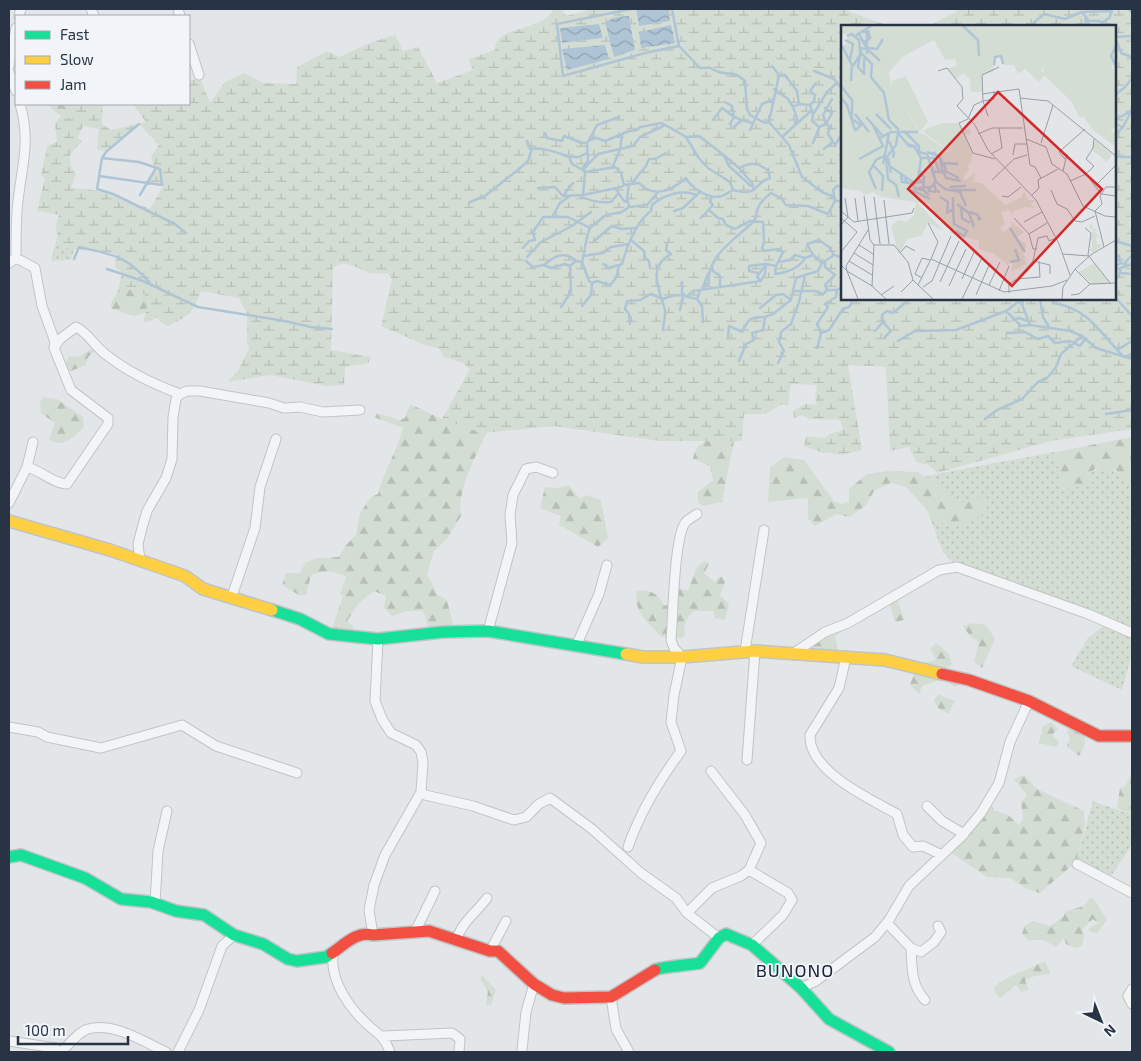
<svg xmlns="http://www.w3.org/2000/svg" width="1141" height="1061" font-family="'Exo 2',sans-serif">
<style>
.grass{fill:url(#grass-dots)}
.forest{fill:url(#forest-firs)}
.wetland{fill:url(#wetland-marsh);fill-rule:evenodd}
.water{fill:url(#water-waves)}
.lines{fill:none;stroke-linecap:round;stroke-linejoin:round}
.stream{stroke:#afc5d6;stroke-width:2.5}
.street-casing{stroke:#c1c4c7;stroke-width:11}
.fast-casing{stroke:#c1c4c7;stroke-width:14}
.slow-casing{stroke:#c1c4c7;stroke-width:14}
.jam-casing{stroke:#c1c4c7;stroke-width:14}
.street{stroke:#f3f4f5;stroke-width:9}
.fast{stroke:#16e098;stroke-width:11}
.slow{stroke:#ffcf43;stroke-width:11}
.jam{stroke:#f24e42;stroke-width:11}
.labels{text-anchor:middle;dominant-baseline:central;stroke-width:4;stroke-linejoin:round;paint-order:stroke}
.quarter-label{font-size:18px;letter-spacing:1px;fill:#1a2535;stroke:#f1f4f8}
.inset-river{fill:none;stroke:#afc5d6;stroke-width:2.5}
.inset-road{fill:none;stroke:#989fa7;stroke-width:1}
.view{fill:#d62828;fill-opacity:0.15;stroke:#d62828;stroke-width:2.5}
.inset-edge{fill:none;stroke:#283444;stroke-width:2.5}
</style>
<defs>
<pattern id="grass-dots" width="8" height="8" patternUnits="userSpaceOnUse" patternTransform="scale(1.25)"><rect width="8" height="8" fill="#d4ddd3"/><path d="M2 2h.1M6 6h.1" fill="none" stroke="#b6beb6" stroke-width="1.8" stroke-linecap="round"/></pattern>
<pattern id="forest-firs" width="22" height="20" patternUnits="userSpaceOnUse" patternTransform="scale(1.25)"><rect width="22" height="20" fill="#d4ddd3"/><path d="M5 1l3.5 6h-7zM16 11l3.5 6h-7z" fill="#b6beb6"/></pattern>
<pattern id="wetland-marsh" width="20" height="14" patternUnits="userSpaceOnUse" patternTransform="scale(1.25)"><rect width="20" height="14" fill="#d4ddd3"/><path d="M1 5h8M5 5V1M11 12h8M15 12V8" fill="none" stroke="#b6beb6"/></pattern>
<pattern id="water-waves" width="16" height="10" patternUnits="userSpaceOnUse" patternTransform="scale(1.25)"><rect width="16" height="10" fill="#afc5d6"/><path d="M0 5q4-4 8 0t8 0" fill="none" stroke="#8ea1af"/></pattern>
</defs>
<rect width="100%" height="100%" fill="#e3e6e9"/>
<path class="grass" d="M57,237L58,242L67,248L75,247L71,260L51,261Z
M1055,452L1059,470V488C1070,490 1080,485 1092,483L1087,475C1104,462 1117,470 1132,483V654L1122,690L1071,666L1088,638L1107,623L957,567L943,552L915,478Z
M1093,801L1132,815V845L1107,882L1076,862Z"/>
<path class="forest" d="M47,104H79L80,108L71,120L58,114Z
M138,287C148,295 149,301 146,313L134,316L112,309L110,305L117,293Z
M92,349L95,351L88,357L86,365L66,373L63,364L68,360V356C85,358 79,354 92,349Z
M43,397L57,399L83,417L84,427C74,436 62,450 49,439L55,423L41,413L40,402Z
M410,404L442,419L482,433L487,432C476,457 457,488 461,516L447,539L434,551L427,574L438,595L447,600L454,629L428,626L423,611H407L392,616L384,608L386,596L374,591L360,602L347,621L353,626L352,632L331,631L343,596L340,594L346,577C333,570 324,571 311,575L306,595H299L282,585L286,573H300L305,563L317,558L339,557L345,546L356,535L360,513L371,497L378,494C384,471 397,451 403,428L374,417L377,413L400,420L405,418Z
M1132,437V483L1114,469L1110,476L1096,468L1087,475L1092,483C1086,487 1066,489 1059,488V470L1055,452Z
M707,441H734L722,502L703,506L698,502V492L713,480L710,466L693,459C695,449 697,444 707,441Z
M785,457L804,460L834,501L841,504L849,502V489L867,474L887,471L918,472L949,490L955,505L976,496L989,503L982,516L958,526L938,522L906,487L891,483L874,491L866,505L850,517L836,514L815,526L808,519V498L768,502L770,467Z
M569,485L580,499L587,495L601,500L608,538L598,547L559,525L561,516L540,508L545,487L558,488Z
M705,560L709,564L704,573L715,582L718,577H722L725,582L720,595L729,604L725,620L714,618V611H694C686,619 683,625 685,636L680,638L662,637C649,625 632,610 637,591C651,589 658,594 665,606L674,603L673,586L688,591L697,567Z
M896,594L904,620L895,622L888,599Z
M972,623L986,625L995,639L982,668L974,662L979,642L970,636L963,626Z
M838,627L840,633L835,635L839,655L803,651Z
M936,643L948,653L952,664L943,670L960,684L955,687L943,679L922,686L919,694L910,685L913,676L923,663L936,660L930,649Z
M938,694L955,701L948,714L939,709L934,701Z
M1051,722L1058,729L1053,734V737L1058,740L1059,743L1056,747L1039,743L1043,726Z
M1072,727L1083,728C1086,739 1086,746 1079,756L1067,746L1070,739L1067,731Z
M1132,771V815L1117,808L1120,788L1126,785Z
M1024,775L1037,789L1084,811L1085,825L1076,862L1040,893L1025,888L1010,878L987,877L947,850L989,800L994,810L1008,815L1019,825L1023,819L1021,802L1027,795L1014,779Z
M1090,897L1094,899L1107,920L1098,932L1092,933L1088,929L1098,923L1093,919L1082,929L1084,936L1082,946L1075,948L1066,944L1064,938L1056,947C1047,941 1040,938 1029,941L1022,934L1025,925L1033,921L1050,926L1063,917L1066,911L1084,906Z
M1045,961L1051,974L1035,976L1025,980L1029,990L1021,992L1016,985L1000,998L995,993L994,987L1009,977Z
M482,975L496,990L491,1005H486L488,991L480,979Z"/>
<path class="wetland" d="M561,9L566,16L593,9H636L639,26L669,21L668,9H842L889,26H842V299H1115V26H918L933,24L961,9H1132V429L1051,441L937,473L929,465L916,462L909,447L890,451L886,367L848,365L862,450L842,455L821,452L804,446L806,436L825,438L830,434L843,430L840,420L809,419L802,415L794,418L793,411L805,404L817,405L815,397L817,385L791,384L788,405H780L766,414H744L742,441H659L554,426L482,433L442,419L470,369L463,363L444,357L440,349L425,345L381,326L392,279L388,273C382,273 376,274 371,273C358,270 346,257 333,268L331,350L371,357L368,363L345,367L344,385L326,386L270,375L227,382L238,371L249,348L247,341V313L239,298L201,291C194,312 187,318 167,326L162,323L157,317L149,322H143C148,308 151,298 138,287L117,293L122,273L115,267L116,254L67,248L58,242L56,224L59,215L37,211L45,178L41,176L47,146L57,142L55,124L61,115L71,119L80,104H103L102,124L111,130L146,122L133,104H189V81L200,78L210,103L225,82L244,73L263,83L296,84L297,67L327,51L339,57L375,41L395,35L403,51L418,47L437,83L473,70L468,59L495,50C494,25 543,32 553,10ZM629,17L635,50L614,56ZM599,24L603,38L562,43L560,28ZM139,124L159,145L151,156L154,167L156,168L147,183L163,186L150,209L131,202L127,203C108,191 93,189 71,188L76,174L71,166L70,155L82,141L78,138L83,126L99,129L97,149L106,152Z"/>
<path class="water" d="M636,9H668L670,21L639,26Z
M629,16L635,50L614,57L605,22L616,17Z
M599,24L603,38L562,43L560,28Z
M671,25L675,43L641,48L639,32Z
M605,45L609,59L567,70L562,49Z"/>
<g class="lines">
<path class="stream" d="M631,9L557,24L563,76L645,53L679,46L700,68C714,67 708,68 719,72C732,76 731,69 745,81L747,109L750,115L765,123L769,122
M672,9L679,46
M1129,9L1132,13
M1082,12L1089,21H1100L1104,26
M1086,18L1085,21L1092,26
M1030,26L1044,14L1065,19L1082,12L1112,11L1109,18L1102,23
M1115,37L1121,53L1132,57
M1115,37L1132,36
M772,66L779,75H785L797,91L799,104L810,105L813,114L812,121L819,127L826,124L830,127L828,134L835,145L842,134
M814,71L834,79L842,89
M779,75L769,122L789,145L802,177L822,192L834,197
M840,77L842,79
M774,89L788,99L793,107L799,104
M1115,95L1125,87L1132,78
M725,102L732,106L734,117
M810,105L814,101L815,95L810,91L816,83
M793,107L797,118L794,126
M825,108L832,113L826,124
M814,113L827,92L837,83
M713,120L722,108L734,117
M1115,120L1131,111
M1115,123L1122,127
M139,124L106,152L102,158L97,189L113,194L175,224L186,233
M730,124L734,117L742,120
M826,124L823,115L832,99
M734,127L742,120L752,123
M750,130L762,104L772,100
M545,133L547,138L562,141L564,136L582,143H587L588,161L582,169L585,172L615,167L621,173L624,185L639,183C654,199 671,191 686,178C691,188 709,200 722,196C725,195 729,192 733,190C760,197 753,183 770,178L768,170C757,163 751,162 739,168
M1115,135L1123,127L1132,110
M686,137L699,136L720,152L739,168L752,183L754,190
M782,137L812,110
M589,140L597,125L619,117
M527,141L530,149C543,147 556,152 569,157L572,164L581,169
M588,141L596,138L605,141L629,131L637,130L640,127L662,123L686,137L698,157L708,168L730,182L733,190
M813,143L819,128
M824,149L833,142
M841,155L842,152
M724,156L729,166L751,186
M569,157H579L587,153
M1115,157H1132
M612,168L620,150L622,135
M583,170L598,154L633,146L640,137L665,125
M99,176L162,185L160,169L139,162L102,158
M632,183L646,166L649,159H655L666,153
M538,188L555,187L563,196L583,195L621,187L624,185
M615,188L624,201L628,202
M140,195L156,168
M583,195L585,172
M563,196L573,183
M570,196L560,203L552,217H568L590,228L606,215L622,212L629,207L647,205L658,192
M580,196C590,201 601,203 611,202L618,194
M835,201L833,190L837,186H842
M470,202L485,196L519,169L528,161L532,149
M629,207L627,198L629,184
M674,211L683,208L697,195
M710,211L718,218L723,219L726,225L735,229L750,221L763,222L764,242L762,248L763,251L779,249L783,252L778,262L790,260L795,255L805,258L813,255L822,263L834,255L841,257L842,254
M701,218L713,205L710,202L712,197
M631,240L644,251L645,258L649,261L650,268
M594,241L612,226L622,229L636,228
M1115,241L1132,246
M523,248L529,241L535,240L533,232L543,217H552
M813,255L807,244L819,240L829,247L834,255
M1115,255L1119,256L1120,263
M583,256L603,253L611,247L629,244
M527,257L541,242L572,226L591,212
M74,259L79,247C114,255 125,255 150,283
M526,261L533,267L544,265L551,268L565,264L570,266
M825,261V267L835,275L825,285L827,290
M582,262L589,281L592,283L591,295L582,306
M1125,263L1132,255
M603,264L609,268L622,264C627,246 636,222 651,211L652,205C663,195 682,189 697,195L700,191
M544,265C555,255 565,251 576,261
M712,266L713,271L720,276V285
M776,266L775,274C786,273 800,268 805,258
M1115,267L1118,269L1132,264
M1115,267L1120,263L1129,265
M107,269L143,281L198,307L285,321L311,327L332,329
M758,273L749,271V266L766,264
M1120,273L1132,274
M761,281L757,277L764,267
M1115,281L1120,273V269
M682,282V294
M592,283L597,281L610,285L616,278L619,266
M703,287L708,274
M793,291L796,278L805,275
M687,296L693,291L761,281L765,274L766,264L776,266L778,262
M1115,297L1132,316
M1023,299L1022,304L1030,325L1070,331L1082,336L1096,348L1132,359
M1040,299L1043,317L1049,327
M1051,299L1054,303C1089,309 1101,334 1124,357L1132,354
M561,307L571,292L570,266L576,261L582,262C585,250 586,237 590,228
M760,308L776,295L783,294L791,300
M680,310L684,294
M1006,311L1021,326L1030,325
M1013,320L1019,318L1028,321
M703,322L702,306L697,299L700,291L709,283C706,256 736,239 753,222C757,218 756,213 758,208C760,202 766,197 771,193L781,198L786,205L808,206L828,214L835,201H842
M883,322L891,331L885,337
M630,324L629,314L625,309L627,301L640,300L651,294L663,299C677,293 682,295 696,299
M663,330C663,325 666,315 665,310C660,291 646,267 671,254L666,250L667,244
M875,331L883,322L882,315L887,311L893,313L910,299
M821,333L829,330L843,309L849,307L854,299
M1007,333L1025,332L1038,339L1048,336L1055,343L1070,341L1080,346L1086,338
M728,337L729,326L742,332C748,319 750,317 765,317
M898,341L915,331L956,330L1006,311L1018,302L1022,304
M817,348L821,333L817,324L828,307L825,304L836,297L837,290
M1117,350L1132,341
M739,361L746,344L754,340L752,333L763,330L765,317L773,314L791,300L793,291H815L823,294L827,290H837L842,287
M778,363L784,351L779,342L781,332L791,324L799,302L805,275L818,271L822,263
M1106,414L1132,410
M985,419L997,410L1022,399L1038,382L1047,378L1056,367L1061,354L1082,336"/>
<g class="street-casing">
<path id="street" d="M91,9L94,16
M178,9L180,16
M19,16L21,9
M189,44L199,75
M9,66L16,28
M9,72L16,91
M9,263L16,258C16,243 16,227 17,211C20,170 32,146 20,104
M54,348L60,339L76,327C87,332 94,345 104,353C127,372 153,384 180,394
M27,467L33,442
M9,503L27,467C40,470 54,484 67,484L108,424V418L71,390L54,348L55,342L42,306L35,268L16,258
M140,561L138,544L142,528L147,511L166,478L172,459L173,417L176,399L180,394L187,391H200L269,403L284,408L300,407L323,412L360,410
M232,596L255,528L260,487L276,439
M488,631L512,543L510,515L513,495L526,469L536,467L553,473
M577,644L599,594L607,565
M745,651L764,530
M794,653L825,632L848,623L939,570L957,567L1088,614L1132,633
M846,657L839,688L810,735C808,771 870,799 897,814L903,835L913,847L923,846L942,855
M9,727L38,732L47,737L101,748L182,725L216,746L297,773
M747,760L755,651
M421,792L425,795L473,806L514,820L526,817L539,804L550,798L592,829L641,873L676,898L687,913L719,938
M927,806L942,821L964,834
M628,847C640,812 659,781 681,751L671,722L674,695L682,657L674,648L671,640C673,617 674,539 685,523C688,519 693,517 697,514
M1077,864L1132,893
M749,870L788,893L792,900L783,915L752,945
M155,903L158,851L167,811
M687,913L712,888L741,876L749,870L761,843L745,815L711,771
M887,923L911,948L921,952L934,942L941,932L938,926
M415,932L435,891
M373,935L369,910L374,885L385,855L421,792L423,762L421,752L416,745L391,733L382,719L375,701L378,639
M457,939C461,923 477,912 487,898
M911,948C912,967 911,985 925,1000
M490,951L506,921
M333,954C330,981 349,1008 369,1026C380,1036 384,1036 390,1052
M801,988L816,981L875,937L889,920L909,886L962,836L981,813L999,783L1010,742L1029,701
M1132,989L1128,996L1132,1004
M611,997L616,1029L629,1052
M384,1036L452,1033L460,1039L459,1052
M9,1041L55,1048L59,1052
M522,1050L526,1012L534,984
M61,1052C69,1045 78,1032 88,1029C115,1022 144,1042 166,1052
M178,1052L199,1010L222,946L234,935"/>
</g>
<g class="fast-casing">
<path id="fast" d="M272,610L300,619L329,634L378,639L443,632L488,631L626,654
M9,857L21,855L85,878L121,899L151,902L176,911L204,915L234,935L263,944L288,959L297,961L326,957L332,953
M655,970C660,967 690,965 700,963L719,938L726,934L752,945L801,988L829,1019L889,1052"/>
</g>
<g class="slow-casing">
<path id="slow" d="M9,521L110,550L185,576L203,589L272,610
M626,654L643,657H682L755,651L885,660L942,674"/>
</g>
<g class="jam-casing">
<path id="jam" d="M942,674L969,680L1029,701L1099,736H1132
M332,953C345,944 357,931 373,935L429,931L490,951H498L534,984L552,995L564,998L611,997L655,970"/>
</g>
<use href="#street" class="street"/>
<use href="#fast" class="fast"/>
<use href="#slow" class="slow"/>
<use href="#jam" class="jam"/>
</g>
<g class="labels">
<g class="quarter-label">
<text x="795" y="970">BUNONO</text>
</g>
</g>
<g transform="translate(841 25)">
<rect width="275" height="275" fill="#e3e6e9"/>
<path d="M105,12L128,29L119,43L130,44L134,14L155,15L152,47L140,50L141,67H130L129,54L122,48L115,54L106,43L116,41L114,34L104,35L93,15ZM262,27L266,30L268,45V38L274,46L275,74L260,39L258,32ZM102,98H117L122,106L128,103L130,109L124,110L132,128L129,140L114,130L116,126L110,124L92,101ZM254,115L271,129L266,137L251,125Z" fill="#d4ddd3"/>
<path d="M120,13L126,24L140,31L141,37V31L153,32L152,36L144,41L133,39L130,44L119,43L118,32L125,33L127,29L115,20ZM180,35L208,51V53L203,51L198,57L184,44L177,49L173,40ZM65,51L87,97L79,106L51,64V56ZM92,101L109,118L110,123L116,126L114,130L81,106ZM183,165L187,175H195L189,179L195,183L184,182L171,187L172,191L164,180L181,172ZM75,176L102,205L87,198L80,211L66,214L58,230L50,201L57,195L65,197L73,190ZM251,198L252,201L251,205L254,203L257,206H253L259,213L255,211L256,219L262,220L252,228L248,225L251,223V215H248L252,206L245,200L248,203Z" fill="#d4ddd3"/>
<path d="M0,1H275V54L273,50V62L269,51L274,46L271,39L268,47L265,42L266,30L262,27L258,32L275,74V102L269,106L275,108V122L253,106L242,91L239,93L230,76L202,49L203,43L199,47L197,43V47L193,46L180,35L173,40H163L160,31H144L141,21L140,31L126,25L119,16L115,20L105,12L93,15L63,31L48,47L51,64L79,107L126,138L128,144L122,152L125,155L133,148L136,152L131,150L134,155L130,157L141,158L164,180L167,185L160,187L164,199L159,202L162,207L171,201L169,196L183,207L175,213L186,219L182,228L186,238L179,243L170,246L172,239L168,237V241L152,228L138,224V216L109,208L110,204L101,198L88,179L40,172L32,167L24,170L19,166L0,163V22L6,18V11L2,8L0,20Z" fill="#d4ddd3"/>
<path d="M253,238L269,259L252,260L238,247Z" fill="#d4ddd3"/>
<path class="inset-river" d="M122,1L137,15L138,31M21,7H26V29M17,9L30,1M15,10L18,9L26,24L39,36M6,11L11,9L18,15L19,27L31,39L30,52L43,68L48,95L58,105M4,15L12,19L9,35M20,15L25,17L29,13L27,5M1,21L11,40L10,56M275,21L270,31L275,41M18,23L26,24L25,17M27,23L36,24L42,14M20,25L17,42L23,49M23,33V50M153,40L154,32L160,31L162,39M12,41L20,28M0,61L11,75V94M0,73L6,80L14,105M14,89L28,107M35,89L50,104M25,92L42,111M11,94L20,100L14,106M64,107L78,121V127L86,129L95,157L104,164L119,167L125,181M57,108L68,121L76,122M39,113L50,107H77M48,116L53,128L52,133M66,119L73,121L80,133H93L98,146M86,127L98,131L105,144L103,147M92,127L99,133L102,149M47,133L50,148M18,134L42,121L32,100M80,134L77,154L83,157M101,138L117,139M42,139L48,108M32,140L42,151L41,166M90,141L93,147H103L105,153L120,156M50,142L72,157M78,146L83,152L82,165M104,146L118,153M60,149L61,157L73,159V163M63,153L67,158L82,157M47,154L55,160L58,172M47,155L45,133L55,120L57,108M108,162L125,161M73,163L82,165L88,170M78,163L87,162L88,166L95,167M35,164L28,147L35,135L43,131M88,164L93,159L95,166L99,167M71,165L89,174M111,165H135M99,172L107,177L106,189M116,179L128,188L133,202M120,182L121,193L129,198M112,184L113,199L126,206L123,211L115,206M107,187L112,184V172M129,187L137,190L139,194H136M169,203L184,227M169,237L178,235L174,224"/>
<path class="inset-road" d="M97,46L106,43L121,62L122,74L116,81L134,100L147,125L195,175L218,219L229,250M141,69L178,64L189,140L194,142L200,153M179,73L207,76L275,131M147,91L142,76L153,74V66M137,109L151,103H182M185,114L205,122L211,139L226,149L242,181L264,191L275,192M200,118L212,80M150,129L161,123L158,103M172,130L174,119H186M154,134L132,128L118,98L127,94L133,80L142,76L141,50L158,42M224,134L218,127L244,104M222,146L226,129M245,149L260,169L275,171M151,155L173,134L186,130M229,156L245,149L253,141L245,134L252,123L253,114M255,160L275,140M210,165L216,179L226,184L234,196L241,197L254,191M191,170L198,163L197,155L217,144M23,171L29,215L33,220M161,171L167,172L180,162M33,172L39,219M14,173L17,196M43,175L48,219M0,186L13,197L71,188L73,183M0,193L16,207L0,227M173,193L188,209L206,198M183,197L201,187M87,198L97,217L90,234M0,200L7,192L4,173M244,203L250,208L247,230L270,259M188,209L192,224H196M18,220L32,229M263,222L254,186L261,179L259,171L265,162H275M60,227L65,221L74,226M13,228L32,240M222,229L248,231M8,236L31,250M192,236L197,213L206,211L208,216L215,213M0,240L6,246L17,274M234,244L249,259L275,258M6,246L31,261L33,220H53L67,237L72,255L77,260M6,246L5,241L27,205M81,253L74,249L81,233L89,235M121,254L134,225M176,254L192,236L209,240V249M99,257L118,216M148,260L159,237M31,261L45,274M108,261L125,224M82,262L91,256L110,211M158,266L168,241M60,267L72,255M168,268V259L176,254L199,252L198,236M40,270L53,261M135,270L149,238M230,270L238,269L249,259M92,274L77,260L90,234L163,267L211,261L226,255M121,274L141,233M221,274L222,262L234,244L251,229L275,215"/>
<path class="view" d="M157,67L261,164L171,261L67,164Z"/>
<rect width="275" height="275" class="inset-edge"/>
</g>
<rect width="1141" height="1061" fill="none" stroke="#283444" stroke-width="20"/>
<rect x="15" y="15" width="175" height="90" fill="#f1f4f8" stroke="#a1a7b0"/>
<rect x="25" y="31" width="25" height="8" fill="#16e098" stroke="#a1a7b0"/>
<text x="60" y="40" font-size="15" fill="#283444">Fast</text>
<rect x="25" y="56" width="25" height="8" fill="#ffcf43" stroke="#a1a7b0"/>
<text x="60" y="65" font-size="15" fill="#283444">Slow</text>
<rect x="25" y="81" width="25" height="8" fill="#f24e42" stroke="#a1a7b0"/>
<text x="60" y="90" font-size="15" fill="#283444">Jam</text>
<g transform="translate(1101 1021) rotate(137)" stroke="#f1f4f8" stroke-width="4" paint-order="stroke">
<path d="M0-4L9 19L0 12L-9 19Z" fill="#283444"/>
<text y="-8" font-size="14" font-weight="bold" text-anchor="middle" fill="#283444">N</text>
</g>
<path d="M18 1036v8h110v-8" fill="none" stroke="#283444" stroke-width="2.5"/>
<text x="25" y="1036" font-size="15" fill="#283444" stroke="#f1f4f8" stroke-width="4" paint-order="stroke">100 m</text>
</svg>
